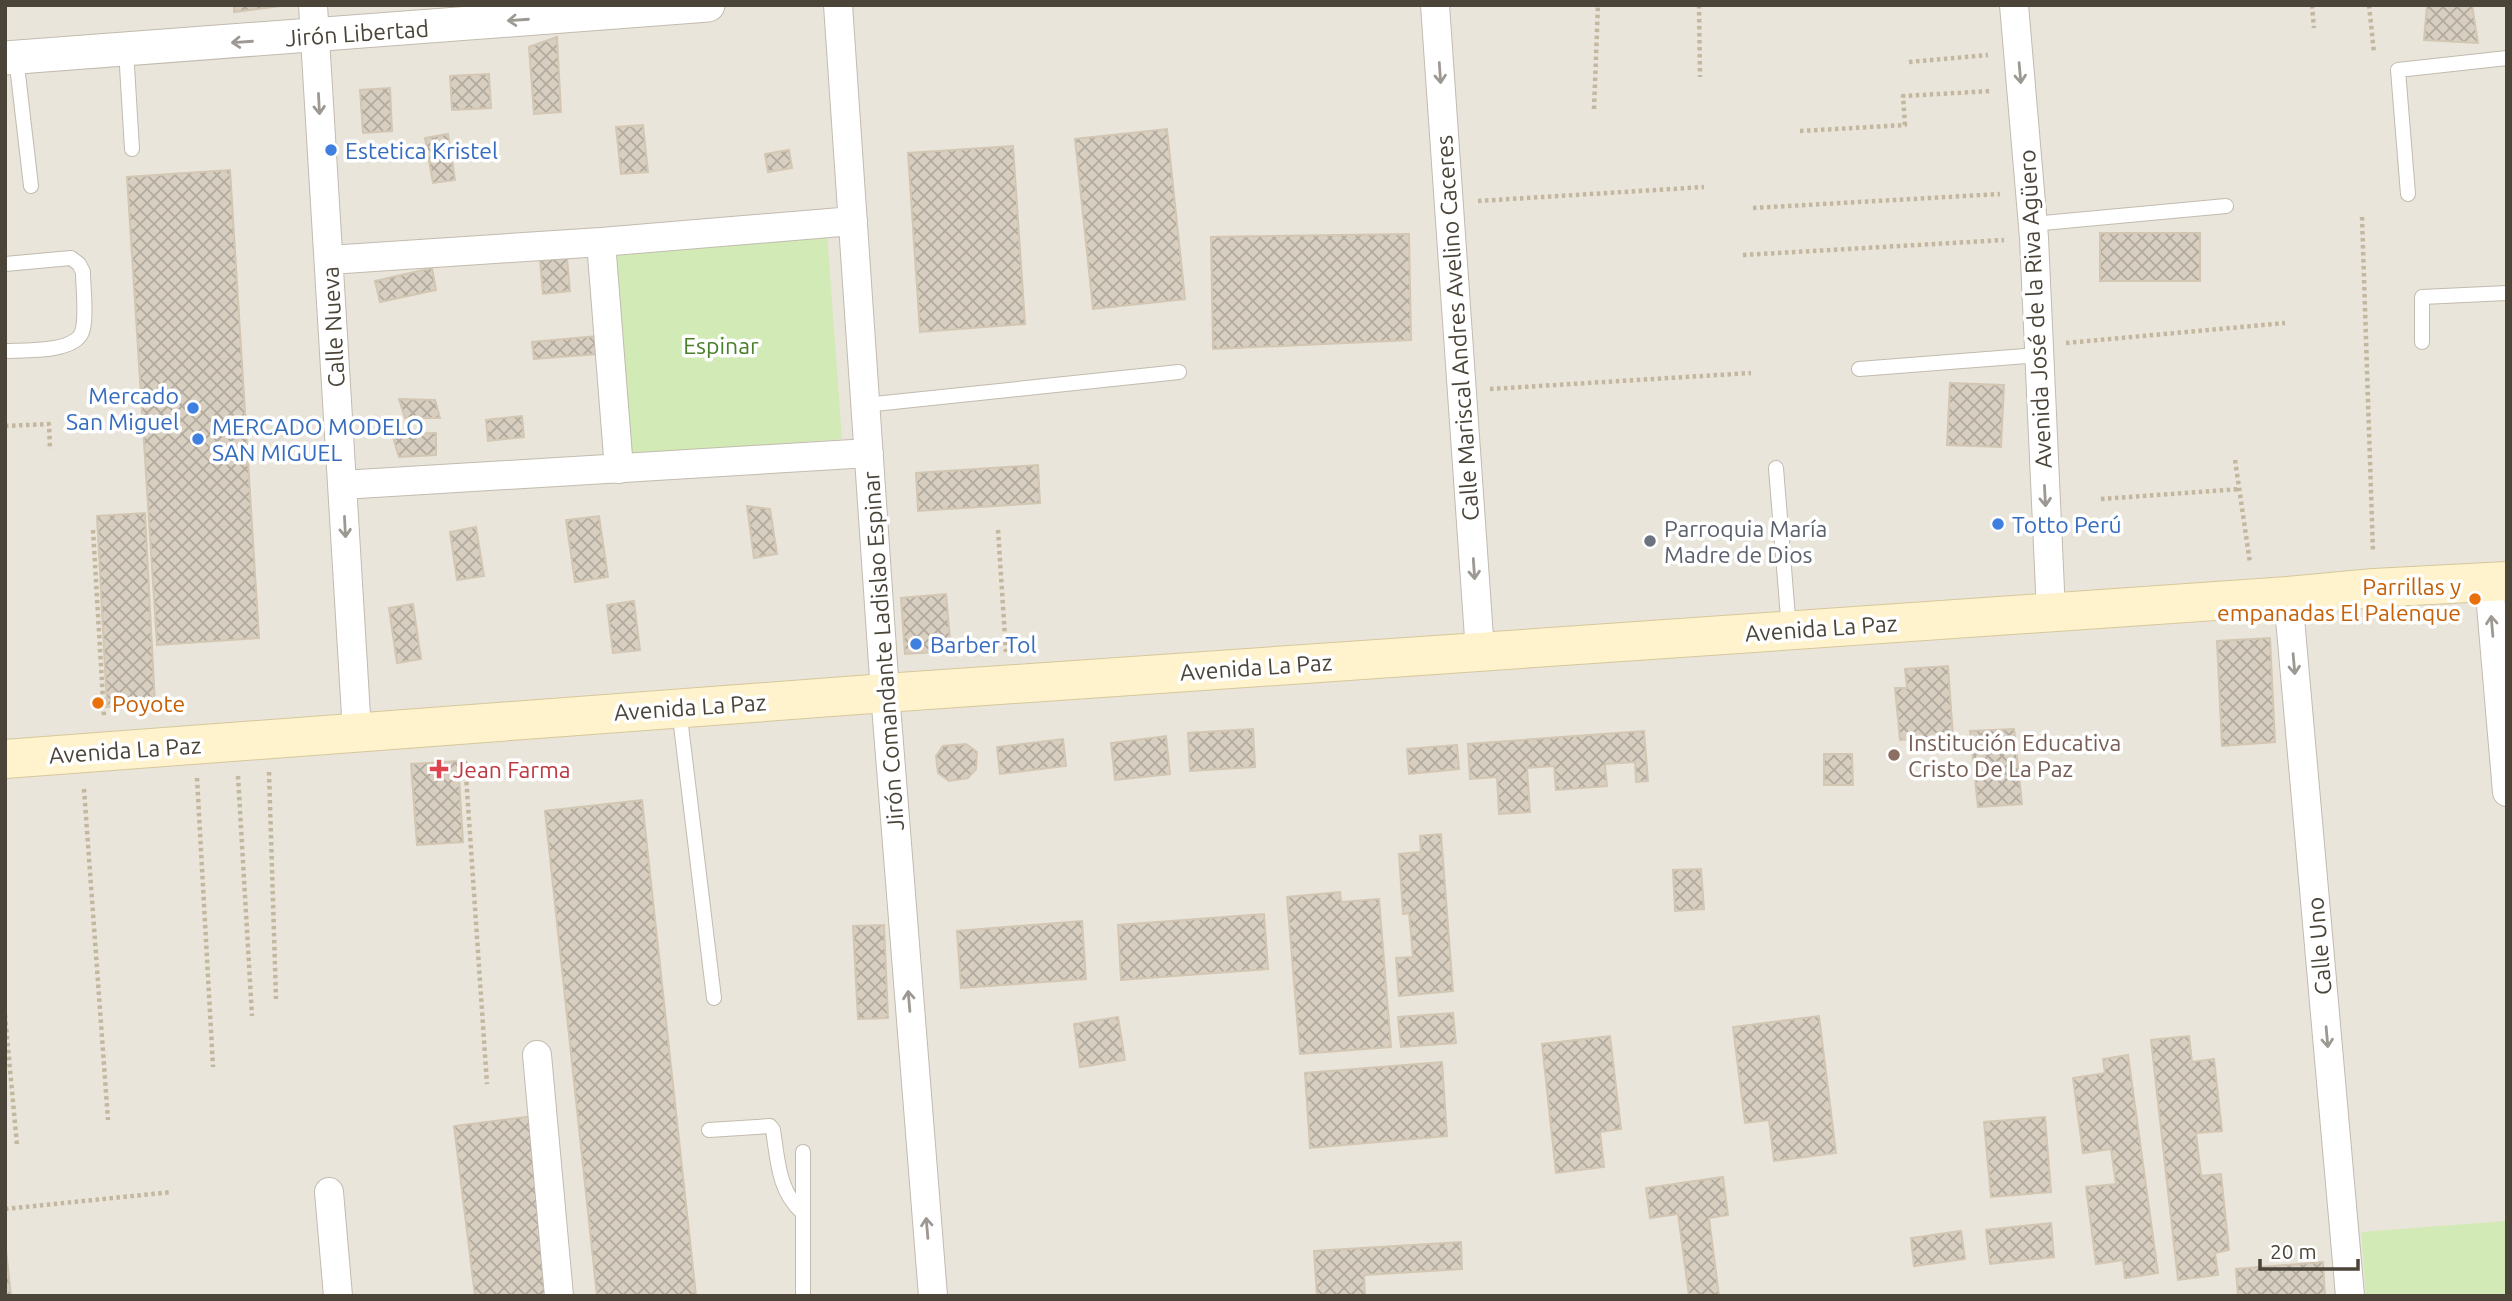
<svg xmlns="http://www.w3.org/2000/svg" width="2512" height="1301" font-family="Ubuntu,sans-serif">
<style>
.residential{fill:#eae5da}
.park{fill:#d2eab5}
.building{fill:url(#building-cross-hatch);stroke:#d3c7b4;stroke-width:2}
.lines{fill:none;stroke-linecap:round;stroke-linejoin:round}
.service-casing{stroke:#c2bbae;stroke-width:16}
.minor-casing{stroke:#c2bbae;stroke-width:30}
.tertiary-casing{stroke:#c2bbae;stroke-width:35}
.secondary-casing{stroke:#d6c79b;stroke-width:40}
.path{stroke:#c4b79f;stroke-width:4.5;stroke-dasharray:3.5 3.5;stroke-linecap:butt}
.service{stroke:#fff;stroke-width:14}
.minor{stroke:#fff;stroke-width:28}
.tertiary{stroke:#fff;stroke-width:33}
.secondary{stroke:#fff3cd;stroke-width:38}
.oneway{stroke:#9c9892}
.shop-dot{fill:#3f7fe0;stroke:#fff;stroke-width:2.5}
.worship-dot{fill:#6b7280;stroke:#fff;stroke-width:2.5}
.food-dot{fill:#e8710a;stroke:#fff;stroke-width:2.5}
.education-dot{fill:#8d6e63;stroke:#fff;stroke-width:2.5}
.health-dot{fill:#e0444e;stroke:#fff;stroke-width:2.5}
.labels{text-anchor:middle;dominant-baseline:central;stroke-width:7;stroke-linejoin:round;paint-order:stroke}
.street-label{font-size:23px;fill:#4b4439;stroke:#fff}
.shop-label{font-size:23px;fill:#366cbe;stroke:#fff;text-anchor:start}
.park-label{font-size:23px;fill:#4a7f2a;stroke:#fff}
.worship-label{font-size:23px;fill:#5b616d;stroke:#fff;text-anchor:start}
.food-label{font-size:23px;fill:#c56008;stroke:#fff;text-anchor:end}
.education-label{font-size:23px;fill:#785e54;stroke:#fff;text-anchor:start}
.health-label{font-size:23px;fill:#be3a42;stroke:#fff;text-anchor:start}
</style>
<defs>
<pattern id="building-cross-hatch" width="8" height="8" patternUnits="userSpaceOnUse" patternTransform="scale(1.75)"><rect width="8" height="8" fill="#d8cfc1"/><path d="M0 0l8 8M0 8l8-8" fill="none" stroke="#b1aa9e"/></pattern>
</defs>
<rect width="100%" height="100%" fill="#f6f3ec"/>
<path class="residential" d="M5,5H2507V1296H5Z"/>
<path class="park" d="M827,233L842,439L615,456L601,250Z
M2506,1221L2507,1296H2366L2361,1232Z"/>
<path class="building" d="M234,5H280V6L234,12Z
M2427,5H2472L2478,43L2424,40Z
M557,37L561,112L534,114L529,47Z
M489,74L491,108L452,110L450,76Z
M390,88L392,131L363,133L360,90Z
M643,125L648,172L621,174L616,127Z
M1167,129L1185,299L1093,309L1075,139Z
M448,134L455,180L433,183L425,138Z
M1013,146L1025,324L920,332L908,153Z
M789,150L792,168L768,172L765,154Z
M230,170L259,638L157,645L127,177Z
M2100,233H2200V281H2100Z
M1409,234L1411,340L1213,349L1211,237Z
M567,258L570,291L543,294L540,260Z
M432,268L436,290L380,302L375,281Z
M597,336L598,354L534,359L532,342Z
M1950,383L2004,385L2001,447L1947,445Z
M399,399L435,400L440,418H405Z
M522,416L524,437L488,441L486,420Z
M436,433V455L399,457L392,434Z
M1038,465L1040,503L918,511L916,473Z
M747,506L770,509L777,554L754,558Z
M145,513L155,704L107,707L97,516Z
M599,516L608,577L575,582L566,520Z
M476,527L484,576L457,580L450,532Z
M946,594L951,651L905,654L901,598Z
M634,601L640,650L613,653L607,605Z
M413,604L421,659L397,663L389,608Z
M2270,638L2275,742L2222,746L2217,641Z
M1948,666L1953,736L1900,740L1895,688H1907L1905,669Z
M1253,729L1255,767L1190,771L1188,733Z
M2014,729L2022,804L1978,807L1970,731Z
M1644,731L1648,781L1636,782L1635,762L1605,764L1607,786L1556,790L1554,766L1527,768L1530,812L1499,814L1497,777L1470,779L1468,744Z
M1166,736L1170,774L1115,780L1111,743Z
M1063,739L1066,766L1000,774L997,747Z
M966,744L977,752L976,769L968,778L949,781L938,773L936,756L943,746Z
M1457,745L1459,769L1409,774L1407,749Z
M1824,754H1852L1853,785H1824Z
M458,761L463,842L417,845L411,764Z
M642,800L696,1296H597L545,811Z
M1441,834L1453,991L1399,996L1396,958L1413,957L1409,913L1403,914L1399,854L1421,852L1420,836Z
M1701,869L1704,909L1675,911L1673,870Z
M1340,892L1341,902L1379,899L1391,1047L1300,1054L1287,897Z
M1264,914L1268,969L1121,980L1118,925Z
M1082,921L1086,979L961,988L957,931Z
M884,925L888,1018L858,1019L853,926Z
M1453,1013L1456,1043L1401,1047L1398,1017Z
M1819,1016L1836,1153L1774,1161L1769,1120L1745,1123L1733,1027Z
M1118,1017L1125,1060L1080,1067L1074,1024Z
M1610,1036L1621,1129L1600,1132L1604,1167L1556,1173L1542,1044Z
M2189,1036L2192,1062L2214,1059L2222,1131L2196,1133L2201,1176L2221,1174L2229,1250L2215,1253L2218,1275L2178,1280L2151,1040Z
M2128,1055L2158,1273L2125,1278L2123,1260L2096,1264L2086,1187L2116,1184L2111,1149L2083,1153L2073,1078L2105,1073L2103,1059Z
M1442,1062L1447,1136L1310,1148L1305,1073Z
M533,1116L555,1296H475L454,1126Z
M2045,1117L2051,1192L1991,1197L1984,1122Z
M1723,1177L1728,1215L1709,1218L1719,1296H1689L1678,1214L1650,1218L1646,1188Z
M2051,1223L2054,1257L1990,1264L1986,1230Z
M1961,1231L1965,1259L1914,1266L1911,1238Z
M1461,1242L1462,1269L1364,1275L1365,1296H1317L1314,1251Z
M6,1250L11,1296H5Z
M2323,1262L2325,1296H2238L2236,1269Z"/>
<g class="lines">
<g class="service-casing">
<path id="service" d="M126,50L132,149
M16,57L31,186
M2408,194L2398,70L2507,58
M2032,224L2226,206
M5,264L71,258L79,264L83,272C83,287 87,319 82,332C74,353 24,350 5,351
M2422,342V297L2507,293
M1859,369L2039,355
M865,405L1179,372
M1776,468L1789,630
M679,709L714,998
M709,1130L770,1126L773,1130C778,1161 778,1191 803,1213
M803,1152V1296"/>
</g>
<g class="minor-casing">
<path id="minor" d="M313,5L357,732
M838,5L885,693L933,1296
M1435,5L1480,652
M2014,5L2034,238L2051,612
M601,242L619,469
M329,260L601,242L853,221
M342,485L869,453
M2489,582L2507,792
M2288,596L2350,1296
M537,1055L559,1296
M329,1192L338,1296"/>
</g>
<g class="tertiary-casing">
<path id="tertiary" d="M5,58L708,5"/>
</g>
<g class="secondary-casing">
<path id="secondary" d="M5,759L885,693L2288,596L2374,588L2507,581"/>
</g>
<path class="path" d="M1699,5L1700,77
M2312,5L2314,28
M2369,5L2374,53
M1909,62L1988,55
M1594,109L1598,5
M1800,131L1905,125L1903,96L1991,91
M1478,201L1704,187
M1753,208L2000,194
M2362,217L2373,552
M1743,255L2004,240
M2066,343L2285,323
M1490,389L1751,373
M5,426L49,424L50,450
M2235,460L2250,563
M2101,499L2239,489
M93,530L104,717
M998,530L1006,652
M465,761L487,1084
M269,772L276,999
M238,776L252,1016
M197,778L213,1067
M84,789L108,1120
M5,1015L17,1145
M5,1209L172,1192"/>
<use href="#service" class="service"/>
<use href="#minor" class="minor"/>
<use href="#tertiary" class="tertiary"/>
<use href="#secondary" class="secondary"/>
</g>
<defs><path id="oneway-shaft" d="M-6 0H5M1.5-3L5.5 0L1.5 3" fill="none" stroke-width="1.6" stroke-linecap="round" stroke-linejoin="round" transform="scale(1.75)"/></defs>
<g class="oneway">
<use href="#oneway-shaft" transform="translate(518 20) rotate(176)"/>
<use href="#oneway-shaft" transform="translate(242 42) rotate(176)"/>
<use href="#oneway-shaft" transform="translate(1440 73) rotate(86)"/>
<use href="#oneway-shaft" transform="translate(2020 73) rotate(85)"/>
<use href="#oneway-shaft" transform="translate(319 104) rotate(87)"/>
<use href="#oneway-shaft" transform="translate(2045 496) rotate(87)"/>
<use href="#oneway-shaft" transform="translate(345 527) rotate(87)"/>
<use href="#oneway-shaft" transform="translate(1474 569) rotate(86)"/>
<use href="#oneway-shaft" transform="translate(2492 626) rotate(-95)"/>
<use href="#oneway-shaft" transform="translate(2294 664) rotate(85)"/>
<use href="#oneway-shaft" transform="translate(909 1001) rotate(-95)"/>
<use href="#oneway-shaft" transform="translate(2327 1037) rotate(85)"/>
<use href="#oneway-shaft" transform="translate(927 1228) rotate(-95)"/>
</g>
<g class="shop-dot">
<circle cx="331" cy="150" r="7"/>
<circle cx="193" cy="408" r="7"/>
<circle cx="198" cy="439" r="7"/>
<circle cx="1998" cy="524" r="7"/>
<circle cx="916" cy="644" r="7"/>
</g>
<circle class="worship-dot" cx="1650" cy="541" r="7"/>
<g class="food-dot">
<circle cx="2475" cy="599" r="7"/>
<circle cx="98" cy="703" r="7"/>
</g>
<circle class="education-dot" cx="1894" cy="755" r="7"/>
<path class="health-dot" d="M435.5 758.5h7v7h7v7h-7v7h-7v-7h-7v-7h7z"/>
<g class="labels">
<g class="street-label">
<text transform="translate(357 33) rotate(-4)">Jirón Libertad</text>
<text transform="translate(2035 309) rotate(-93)">Avenida José de la Riva Agüero</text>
<text transform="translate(333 327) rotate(-93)">Calle Nueva</text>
<text transform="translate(1457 328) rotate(-94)">Calle Mariscal Andres Avelino Caceres</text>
<text transform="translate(1821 628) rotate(-4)">Avenida La Paz</text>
<text transform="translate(883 651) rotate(-94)">Jirón Comandante Ladislao Espinar</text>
<text transform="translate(1256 667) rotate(-4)">Avenida La Paz</text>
<text transform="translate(690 707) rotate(-4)">Avenida La Paz</text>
<text transform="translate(125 750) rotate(-4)">Avenida La Paz</text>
<text transform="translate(2319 946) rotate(-95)">Calle Uno</text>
</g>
<g class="shop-label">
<text x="345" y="150">Estetica Kristel</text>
<text x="179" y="395" text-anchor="end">Mercado<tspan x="179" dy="26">San Miguel</tspan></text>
<text x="212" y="426">MERCADO MODELO<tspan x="212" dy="26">SAN MIGUEL</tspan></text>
<text x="2012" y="524">Totto Perú</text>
<text x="930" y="644">Barber Tol</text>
</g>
<g class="park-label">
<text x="721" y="345">Espinar</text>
</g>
<g class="worship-label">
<text x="1664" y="528">Parroquia María<tspan x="1664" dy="26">Madre de Dios</tspan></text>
</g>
<g class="food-label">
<text x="2461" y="586">Parrillas y<tspan x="2461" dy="26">empanadas El Palenque</tspan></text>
<text x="112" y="703" text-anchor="start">Poyote</text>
</g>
<g class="education-label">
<text x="1908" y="742">Institución Educativa<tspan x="1908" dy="26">Cristo De La Paz</tspan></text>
</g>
<g class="health-label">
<text x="453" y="769">Jean Farma</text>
</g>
</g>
<rect width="2512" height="1301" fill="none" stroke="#4b4439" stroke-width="14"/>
<path d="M2260 1259v10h98v-10" fill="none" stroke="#4b4439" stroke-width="3.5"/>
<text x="2270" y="1259" font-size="21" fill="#4b4439" stroke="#ffffff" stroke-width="5" paint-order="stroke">20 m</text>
</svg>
